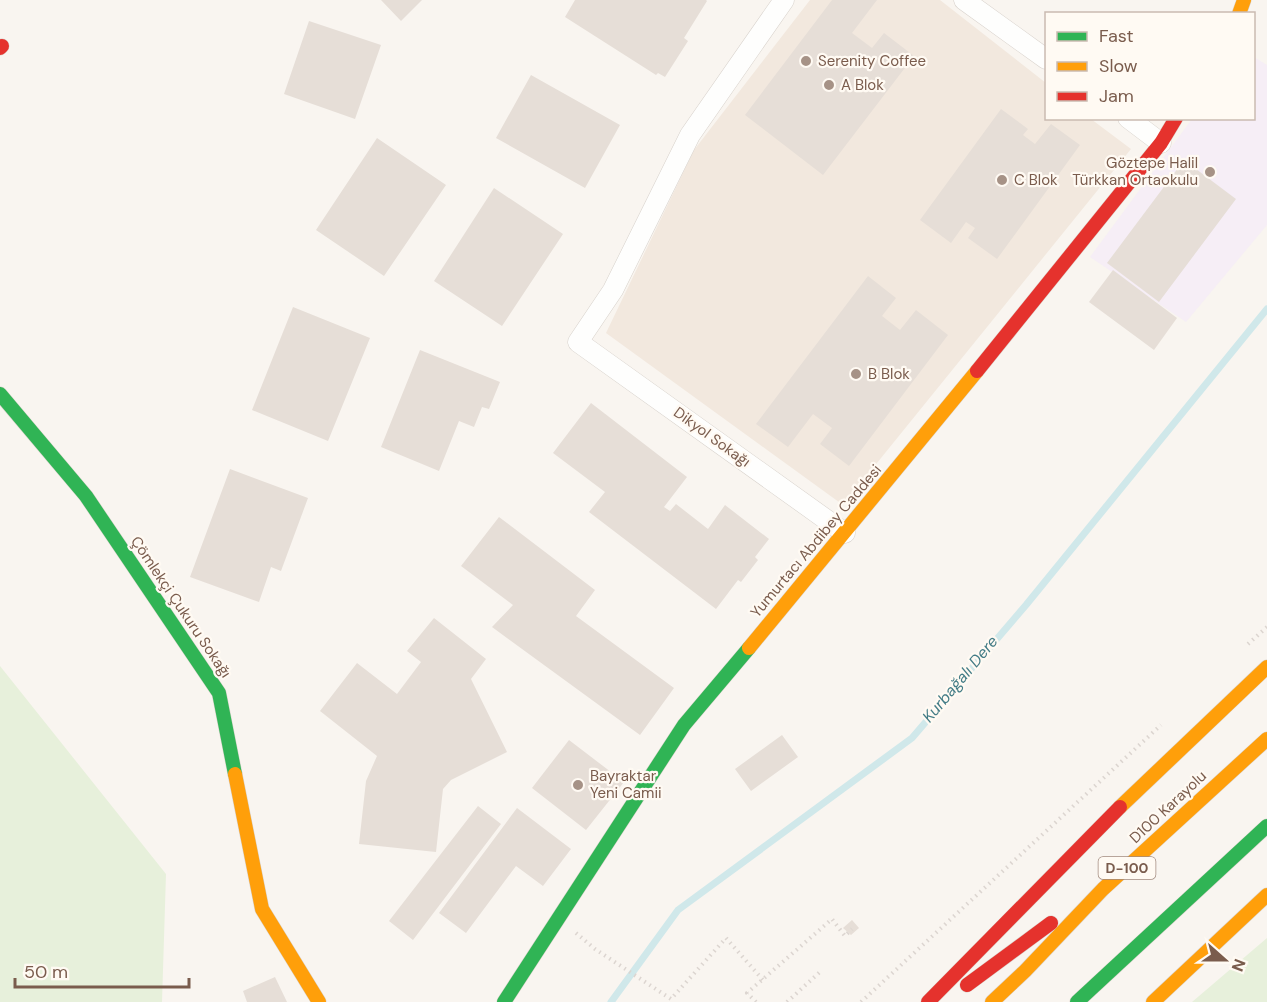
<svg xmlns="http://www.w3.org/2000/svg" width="1267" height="1002" font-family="'DM Sans',sans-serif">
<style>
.residential{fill:#f2e8de}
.education{fill:#f6eef6}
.green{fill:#e7f0db}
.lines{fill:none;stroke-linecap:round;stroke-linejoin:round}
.stream{stroke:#d0e8ea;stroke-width:7}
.building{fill:#e6ded7}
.street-casing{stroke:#d7d1cb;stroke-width:21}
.fast-casing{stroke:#d9d2cb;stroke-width:15}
.slow-casing{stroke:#d9d2cb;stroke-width:15}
.jam-casing{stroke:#d9d2cb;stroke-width:15}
.path{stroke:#dcd5d0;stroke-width:4;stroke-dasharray:1.5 4.5;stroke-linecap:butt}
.street{stroke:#fefefd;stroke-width:20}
.fast{stroke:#30b455;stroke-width:14}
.slow{stroke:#ff9f0a;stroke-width:14}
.jam{stroke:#e5322d;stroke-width:14}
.poi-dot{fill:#a69286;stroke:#fffaf3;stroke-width:2}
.labels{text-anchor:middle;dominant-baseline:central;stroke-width:4.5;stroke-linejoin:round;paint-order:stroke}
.shield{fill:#fffaf3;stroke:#a28b7f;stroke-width:1.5}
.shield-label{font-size:14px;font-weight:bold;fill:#7a5c4d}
.poi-label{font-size:15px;fill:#7a5c4d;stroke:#fffaf3;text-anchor:start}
.street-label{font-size:15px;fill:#7a5c4d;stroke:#fffaf3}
.water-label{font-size:16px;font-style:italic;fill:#437c86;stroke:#fffaf3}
</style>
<rect width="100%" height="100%" fill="#f9f5f0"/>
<path class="residential" d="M810,0H940L1046,83V118L1091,119L1131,149L843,505L606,333L694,150Z"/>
<path class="education" d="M1254,57L1267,65V225L1186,322L1090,257L1192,119L1254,118Z"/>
<path class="green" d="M0,666L166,874L162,1002H0Z
M1267,938V1002H1192Z"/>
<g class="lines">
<path class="stream" d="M611,1002L678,910L912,738L1026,605L1267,309"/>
</g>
<path class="building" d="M381,0H422L401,21Z
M575,0H706L707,1L684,38L688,41L665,77L658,73L656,75L565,17Z
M832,0H877L852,33L872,48L884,33L914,56L823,175L745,115Z
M309,21L381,45L355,119L284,94Z
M531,75L620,125L585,188L496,138Z
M1001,109L1028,129L1023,135L1035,144L1051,124L1080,145L997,259L968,238L975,228L966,222L951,243L920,220Z
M377,138L446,185L384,276L316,230Z
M1184,160L1236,199L1159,302L1107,263Z
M494,188L563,234L502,326L434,281Z
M1113,270L1177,318L1154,350L1089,302Z
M868,276L896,298L882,316L900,330L916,310L948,335L849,466L820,444L832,428L813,414L788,447L756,424Z
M293,307L370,338L328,441L252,410Z
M420,350L500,382L489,409L482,407L474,427L459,421L439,471L381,447Z
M591,403L687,477L664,507L670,511L676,504L708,529L725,505L769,539L755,557L758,560L741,582L738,580L716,609L589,512L605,492L553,453Z
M230,469L308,498L281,571L271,567L259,602L190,577Z
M499,517L595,590L576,616L674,688L640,735L492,627L513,605L461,566Z
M434,618L486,659L471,679L507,752L451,780L443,789L436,852L359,844L366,781L377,756L320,711L357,663L397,694L421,662L407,651Z
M782,735L798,757L751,791L735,769Z
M569,740L624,782L586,830L532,788Z
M478,806L501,824L413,940L389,921Z
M517,808L571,849L543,886L516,866L466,933L439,913Z
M852,920L859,928L851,935L843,928Z
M275,977L287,1002H247L243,991Z"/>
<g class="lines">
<g class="street-casing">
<path id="street" d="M784,0L690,135L613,290L578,342L845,533
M964,0L1046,59
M1128,118L1161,143"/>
</g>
<g class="fast-casing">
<path id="fast" d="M0,394L86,496L219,693L235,774
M504,1002L684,725L749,648
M1077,1002L1267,826"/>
</g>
<g class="slow-casing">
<path id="slow" d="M1239,14L1244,0
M749,648L977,371
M235,774L262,909L319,1002
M1120,807L1267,667
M992,1002L1025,971L1103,889L1267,739
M1153,1002L1267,895"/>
</g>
<g class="jam-casing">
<path id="jam" d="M0,48L2,46
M977,371L1161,143L1176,118
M967,985L1051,923
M928,1002L1120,807"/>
</g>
<path class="path" d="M1248,644L1267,627
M576,933L595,949L671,999L726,938L763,980
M756,1002L747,993L832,919L845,936L852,929
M787,1002L822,970
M861,1002L1161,725"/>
<use href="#street" class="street"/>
<use href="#fast" class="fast"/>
<use href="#slow" class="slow"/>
<use href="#jam" class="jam"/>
</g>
<g class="poi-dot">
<circle cx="806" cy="61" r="6"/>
<circle cx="829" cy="85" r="6"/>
<circle cx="1210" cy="172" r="6"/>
<circle cx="1002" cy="180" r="6"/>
<circle cx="856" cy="374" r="6"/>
<circle cx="578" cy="785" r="6"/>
</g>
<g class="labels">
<rect class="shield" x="1098.5" y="857" width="57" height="22" rx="4.5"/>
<g class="shield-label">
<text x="1127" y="868">D-100</text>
</g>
<g class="poi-label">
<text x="818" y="61">Serenity Coffee</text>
<text x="841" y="85">A Blok</text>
<text x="1198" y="163" text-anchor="end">Göztepe Halil<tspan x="1198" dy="17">Türkkan Ortaokulu</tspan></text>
<text x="1014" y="180">C Blok</text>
<text x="868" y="374">B Blok</text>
<text x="590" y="776">Bayraktar<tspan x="590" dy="17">Yeni Camii</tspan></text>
</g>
<g class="street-label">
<text transform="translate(712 437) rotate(36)">Dikyol Sokağı</text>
<text transform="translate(816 541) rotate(-50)">Yumurtacı Abdibey Caddesi</text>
<text transform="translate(181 607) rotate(56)">Çömlekçi Çukuru Sokağı</text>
<text transform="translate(1168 807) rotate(-43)">D100 Karayolu</text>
</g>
<g class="water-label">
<text transform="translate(960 679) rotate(-50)">Kurbağalı Dere</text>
</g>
</g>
<rect x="1045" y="12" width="210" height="108" fill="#fffaf3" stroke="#cabbb1" stroke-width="1.5"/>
<rect x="1057" y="32" width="30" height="9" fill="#30b455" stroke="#cabbb1" stroke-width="1.5"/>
<text x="1099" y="42" font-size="18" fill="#7a5c4d">Fast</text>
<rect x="1057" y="62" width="30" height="9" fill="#ff9f0a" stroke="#cabbb1" stroke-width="1.5"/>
<text x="1099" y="72" font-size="18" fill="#7a5c4d">Slow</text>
<rect x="1057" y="92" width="30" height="9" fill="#e5322d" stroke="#cabbb1" stroke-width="1.5"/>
<text x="1099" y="102" font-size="18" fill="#7a5c4d">Jam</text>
<g transform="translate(1225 960) rotate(111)" stroke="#fffaf3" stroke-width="4.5" paint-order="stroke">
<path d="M0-4.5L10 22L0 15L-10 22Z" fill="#7a5c4d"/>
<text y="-9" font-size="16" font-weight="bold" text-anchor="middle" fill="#7a5c4d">N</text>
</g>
<path d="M15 978v9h174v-9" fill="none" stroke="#7a5c4d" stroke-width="3"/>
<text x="24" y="978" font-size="18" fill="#7a5c4d" stroke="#fffaf3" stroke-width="4.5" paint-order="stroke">50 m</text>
</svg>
